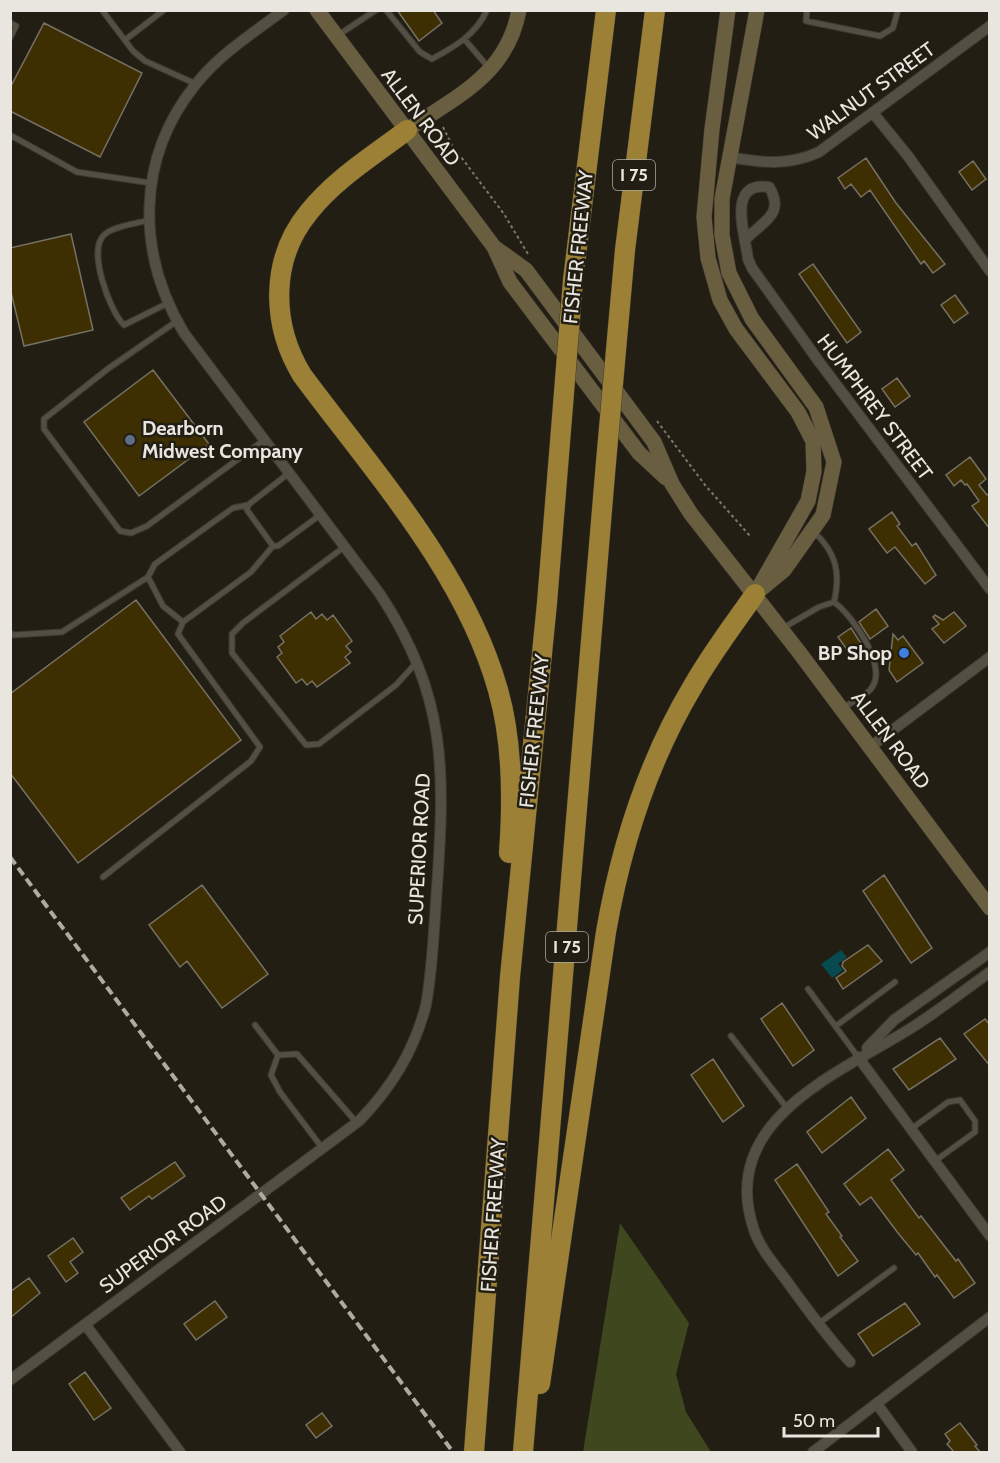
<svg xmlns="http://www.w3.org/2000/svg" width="1000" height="1463" font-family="Cabin,sans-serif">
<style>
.green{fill:#3f471f}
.water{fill:#074a50}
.building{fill:#3e2f03;stroke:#767164;stroke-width:1.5}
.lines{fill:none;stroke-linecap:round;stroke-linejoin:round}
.lane-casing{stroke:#3d3933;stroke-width:7}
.street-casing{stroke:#3d3933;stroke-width:12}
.secondary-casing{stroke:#3d3933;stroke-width:16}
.highway-casing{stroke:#3d3933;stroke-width:21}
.path{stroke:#7c786f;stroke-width:2;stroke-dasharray:3 3;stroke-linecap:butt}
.lane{stroke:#544f43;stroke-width:5}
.street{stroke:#544f43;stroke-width:10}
.secondary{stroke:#695e3f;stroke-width:15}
.highway{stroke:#9b8035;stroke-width:20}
.rail{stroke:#aeaba3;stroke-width:4;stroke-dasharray:9 4.5;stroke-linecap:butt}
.highway-bridge-casing{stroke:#3d3933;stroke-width:21;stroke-linecap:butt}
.highway-bridge{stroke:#9b8035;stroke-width:20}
.service-dot{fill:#5c6f8a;stroke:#221e13;stroke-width:2}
.shop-dot{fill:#3f7fe0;stroke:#221e13;stroke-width:2}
.labels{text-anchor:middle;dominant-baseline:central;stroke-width:5;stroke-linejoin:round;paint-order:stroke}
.shield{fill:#221e13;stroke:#adaaa2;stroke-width:1.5}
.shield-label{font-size:18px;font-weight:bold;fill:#e9e6df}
.street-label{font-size:20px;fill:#e9e6df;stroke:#221e13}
.poi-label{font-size:20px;font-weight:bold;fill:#e9e6df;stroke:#221e13;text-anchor:start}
</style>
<rect width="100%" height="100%" fill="#221e13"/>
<path class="green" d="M620,1223L689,1323L676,1374L686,1412L711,1452H583Z"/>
<path class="water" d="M841,950L847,957L838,964L843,970L832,978L821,964Z"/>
<path class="building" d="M397,10H433L442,23L419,41Z
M44,23L142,73L100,157L10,111V88Z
M866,158L896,203L945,264L933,273L924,261L921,264L870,190L861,197L851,184L845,189L838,178Z
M973,161L986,179L972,190L959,172Z
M71,234L93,330L24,346L10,288V248Z
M813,264L861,332L847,343L799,274Z
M955,295L968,313L954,323L941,305Z
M153,370L209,444L139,496L84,422Z
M897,378L910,396L895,407L882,389Z
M970,457L986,479L979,485L987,495L990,493V529L972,506L979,501L967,484L965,485L961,480L954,486L946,475Z
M892,512L900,524L897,526L912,546L916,543L936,575L925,584L895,547L887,553L869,529Z
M136,600L241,740L78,863L10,773V694Z
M876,609L888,626L870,639L859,622Z
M311,612L316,619L322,614L327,620L333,615L352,641L346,646L351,652L345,657L350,663L317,687L312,681L307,685L302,679L296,683L277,657L282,653L278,647L284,642L280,636Z
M954,612L966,626L944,643L932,629L939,624L933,617L935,615L943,620Z
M851,628L862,645L850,654L838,637Z
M893,634L898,640L903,636L923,663L897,682L889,670Z
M884,875L932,948L911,963L863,891Z
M202,885L268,974L222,1008L187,961L180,967L149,925Z
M868,945L882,961L843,989L836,978L846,971L842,966L843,962Z
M782,1003L814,1050L793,1066L761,1019Z
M985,1019L990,1025V1066L964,1034Z
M940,1038L956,1059L909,1090L893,1069Z
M713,1059L744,1106L723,1122L691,1075Z
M851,1097L866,1118L822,1153L807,1132Z
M888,1149L904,1170L891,1180L919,1218L921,1216L956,1261L958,1259L975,1283L954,1298L937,1275L935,1277L918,1253L916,1255L898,1233L871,1197L860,1205L844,1184Z
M175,1162L185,1176L152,1199L149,1196L130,1210L121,1198Z
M797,1164L829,1212L826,1214L842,1236L840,1237L858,1261L838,1276L775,1180Z
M73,1238L83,1252L70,1262L78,1273L66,1282L48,1256Z
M29,1278L40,1293L10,1318V1292Z
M215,1301L227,1317L196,1340L184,1324Z
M905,1303L920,1324L873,1356L858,1334Z
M85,1372L111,1408L94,1420L69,1384Z
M322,1413L332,1426L316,1438L306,1425Z
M960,1423L977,1445L975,1446L980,1452H954L947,1444L950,1441L945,1434Z"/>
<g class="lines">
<g class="lane-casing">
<path id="lane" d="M102,10L133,51L145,61L196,84
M386,10L420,52L432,59C454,47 476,35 487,10
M807,10L806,21L880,36L893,28L898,10
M10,23L16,26L10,38
M337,36L376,10
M125,40L164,10
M465,40L489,68
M10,135L77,172L151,183
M148,220C136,224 113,226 104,235C87,250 110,312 124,325L168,303
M177,321L109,368L44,419V429L120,531L131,533L147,526L264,440
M289,473L248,505L247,510L273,546H278L320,515
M248,505L233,508L155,564L148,577L163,606L183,622L251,572L273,546
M813,531C836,552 841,572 834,602
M344,547L243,623L232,634V653L306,745L319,744L396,685L416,663
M783,628L819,607L834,602C853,616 890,668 870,690C863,698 850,703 842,708
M10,633L13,635L62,632L148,577
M103,877L251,761L260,747L178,634L183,622
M808,989L858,1057
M255,1025L278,1055
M836,1026L895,982
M731,1036L787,1108
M911,1129L948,1102L960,1100L975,1121V1132L935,1161
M323,1149L280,1092L271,1075L278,1055L297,1054L357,1123
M818,1324L894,1268"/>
</g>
<g class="street-casing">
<path id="street" d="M873,113L908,156L990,271
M730,157C762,163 789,166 819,152L990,26
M746,239C762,222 786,214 769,187C726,181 745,234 748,259L752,268L820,363L990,589
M870,747L990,657
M867,1048L894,1020L990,952
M858,1057L990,1236
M85,1324L180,1452
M850,1362C827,1336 806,1308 786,1280C774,1264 760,1248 754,1230C717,1122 835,1075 908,1030C936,1013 963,991 990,972
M10,1380L359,1121C392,1087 414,1051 426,1005C433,966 434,926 437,887C445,770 447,697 380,594L184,333C136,253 136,158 196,84C220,54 253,33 284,10
M877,1404L912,1452
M813,1452L990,1317"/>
</g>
<g class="secondary-casing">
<path id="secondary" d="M317,10L494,247L510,282L639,453L666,478
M728,10L712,129L704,217L708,258L720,300L736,329L798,412L813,441L814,471L808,501L758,589
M407,130C457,96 507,75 519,10
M494,247L526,270L654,442L672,484L691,514L799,652L990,908
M755,594L784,570L823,515L834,462L816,407L752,319L729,273L722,235V199L757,10"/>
</g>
<g class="highway-casing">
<path id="highway" d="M407,130C374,155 335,179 309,212C270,259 271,324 302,375C373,471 465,572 498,690C513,742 513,799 509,853
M573,280L606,10
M617,339L625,250L655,10
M540,1384L606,932C621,846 648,761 693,686C711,654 734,624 755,594
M474,1452L510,977L547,603L563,405
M523,1452L606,462"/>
</g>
<path class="path" d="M443,127L452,145L504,214L528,254
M657,421L705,485L750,536"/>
<use href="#lane" class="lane"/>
<use href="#street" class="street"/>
<use href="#secondary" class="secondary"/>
<use href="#highway" class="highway"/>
<path class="rail" d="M10,857L453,1452"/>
<g class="highway-bridge-casing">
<path id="highway-bridge" d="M563,405L573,280
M606,462L617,339"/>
</g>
<use href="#highway-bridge" class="highway-bridge"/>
</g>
<circle class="service-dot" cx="130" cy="440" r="6"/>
<circle class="shop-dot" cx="904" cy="653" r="6"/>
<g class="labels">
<g class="shield">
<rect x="613" y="160" width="42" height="30" rx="4.5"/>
<rect x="546" y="932" width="42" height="30" rx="4.5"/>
</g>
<g class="shield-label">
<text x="634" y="175">I 75</text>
<text x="567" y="947">I 75</text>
</g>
<g class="street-label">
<text transform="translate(871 91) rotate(-36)">WALNUT STREET</text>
<text transform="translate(421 117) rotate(53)">ALLEN ROAD</text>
<text transform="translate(578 247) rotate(-84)">FISHER FREEWAY</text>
<text transform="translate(875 407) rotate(53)">HUMPHREY STREET</text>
<text transform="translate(534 731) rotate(-84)">FISHER FREEWAY</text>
<text transform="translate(891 740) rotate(53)">ALLEN ROAD</text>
<text transform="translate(419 849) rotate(-87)">SUPERIOR ROAD</text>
<text transform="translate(493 1215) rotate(-86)">FISHER FREEWAY</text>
<text transform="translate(163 1244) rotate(-36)">SUPERIOR ROAD</text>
</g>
<g class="poi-label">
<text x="142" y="428">Dearborn<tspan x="142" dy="23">Midwest Company</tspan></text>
<text x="892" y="653" text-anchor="end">BP Shop</text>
</g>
</g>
<rect width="1000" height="1463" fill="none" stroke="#e9e6df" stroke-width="24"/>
<path d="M784 1427v9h94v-9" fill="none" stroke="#e9e6df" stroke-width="3"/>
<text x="793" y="1427" font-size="18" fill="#e9e6df" stroke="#221e13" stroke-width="4.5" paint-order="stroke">50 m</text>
</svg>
